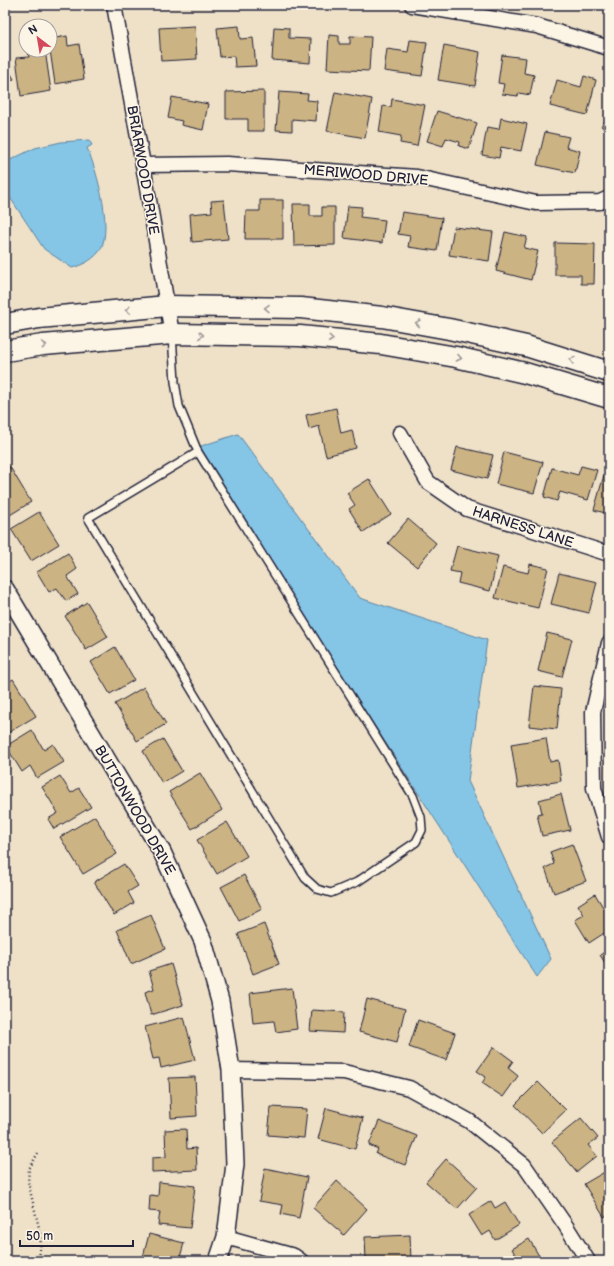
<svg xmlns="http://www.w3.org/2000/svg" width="614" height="1266" font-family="'Balsamiq Sans',sans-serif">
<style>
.water{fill:#85c5e6;stroke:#5d84a2}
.building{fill:#ccb383;stroke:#22223b}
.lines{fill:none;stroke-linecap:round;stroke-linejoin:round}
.service-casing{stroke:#22223b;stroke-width:10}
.minor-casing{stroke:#22223b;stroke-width:17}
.tertiary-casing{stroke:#22223b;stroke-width:20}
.secondary-casing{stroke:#22223b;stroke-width:23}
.path{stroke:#22223b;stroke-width:2.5;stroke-dasharray:1 3;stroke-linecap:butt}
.service{stroke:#fcf5e5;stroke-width:7}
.minor{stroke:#fcf5e5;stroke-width:14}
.tertiary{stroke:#fcf5e5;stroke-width:17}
.secondary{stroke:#fcf5e5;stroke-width:20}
.oneway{stroke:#9a9698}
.labels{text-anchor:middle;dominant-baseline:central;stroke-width:3;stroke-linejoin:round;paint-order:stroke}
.street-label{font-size:14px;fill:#22223b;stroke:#fcf5e5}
</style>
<rect width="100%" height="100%" fill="#eee1c8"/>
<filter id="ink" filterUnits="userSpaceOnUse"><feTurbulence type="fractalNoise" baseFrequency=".025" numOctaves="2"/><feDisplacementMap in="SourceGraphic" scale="8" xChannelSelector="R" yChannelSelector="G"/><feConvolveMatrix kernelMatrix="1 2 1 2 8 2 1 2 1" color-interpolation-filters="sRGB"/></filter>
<g filter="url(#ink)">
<path class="water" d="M89,140L92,145L87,148C97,170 115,234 98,253C91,261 82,265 72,268L44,249L5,190V156L10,160L35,148L61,142Z
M238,434L360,598L487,640L468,781L551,959L537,977L195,448Z"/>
<path class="building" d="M195,26L197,59L161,61L159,28Z
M239,26L240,39L253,38L256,66L235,67L234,56L220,57L217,28Z
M274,27L289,28V38L311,39L310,63L272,60Z
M329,35L339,36V44H350V36L371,37L369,71L327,69Z
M67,36L68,46L79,44L84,79L55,84L50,50V39Z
M410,40L427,42L422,76L384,71L387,49L408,52Z
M444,45L480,52L475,86L438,80Z
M28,50H45L51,91L21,96L16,58L29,57Z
M502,55L526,58L524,73L534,75L530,95L519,93L518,96L502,94L504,84L498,83Z
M5,64L14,79L5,85Z
M584,76L596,80L587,115L550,106L557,80L581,87Z
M264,91V131H248V119H226V92Z
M279,92L308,94L307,100L317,101L316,121L292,119V131L276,130Z
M335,92L372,99L365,138L327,131Z
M172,97L208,104L203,130L181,125L182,121L168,118Z
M392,99L425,105L417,146L400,143L401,136L379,132L383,106L391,107Z
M437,111L477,123L469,149L459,146L460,142L446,138L443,146L427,141Z
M609,116V132L601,126Z
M501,118L527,124L521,151L501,147L499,158L482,155L487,127L499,129Z
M545,132L569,137L566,147L580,151L575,173L537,165Z
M224,200L228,239L192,242L190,214L212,212L211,201Z
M260,200H283V239H245L246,211H260Z
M293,204H310V216H322V207H335V245L294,246Z
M348,206L362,207L360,217L385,220L382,243L344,238Z
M402,212L442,218L437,251L408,247L410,236L398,234Z
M454,227L493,232L489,261L449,255Z
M505,232L527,237L524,248L538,251L531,280L496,271Z
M555,243L595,244L594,284H581V275H555Z
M336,408L341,433L352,430L356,448L326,456L319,426L309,429L306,415Z
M457,447L493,455L487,479L451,470Z
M504,452L543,462L534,493L496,484Z
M581,466L597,470L588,500L560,492L557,501L544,497L552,468L578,475Z
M10,467L31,502L5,518V469Z
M604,475L609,477V514L594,510Z
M369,479L391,514L363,532L349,509L355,505L347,493Z
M39,512L59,544L31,561L11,529Z
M408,519L436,543L417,567L388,543Z
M457,546L498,556L490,591L458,583L460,573L450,571Z
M68,553L77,569L67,576L78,594L66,601L57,588L49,592L37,572Z
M530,564L548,568L538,608L495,598L503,567L528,573Z
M559,573L597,582L589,613L551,604Z
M87,602L108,637L86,650L65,616Z
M547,633L572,639L562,677L538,671Z
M115,647L134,680L110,694L91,662Z
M13,679L36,716L8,733L5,729V684Z
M534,686L561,689L557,729L529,726Z
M144,687L166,724L137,741L115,704Z
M32,730L44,750L53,744L64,762L37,778L30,766L22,772L6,746Z
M546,738L550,762L558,760L561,781L518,788L511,744Z
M163,739L182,771L162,783L143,751Z
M200,773L222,810L192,829L169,792Z
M60,776L71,793L79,788L91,807L54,829L48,819L58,813L42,787Z
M561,794L570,830L542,836L537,814L542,813L539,800Z
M95,816L117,854L83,874L60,837Z
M227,822L247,856L217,874L197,840Z
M572,844L586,881L554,893L545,868L554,864L550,852Z
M124,864L138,886L128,892L134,903L114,915L94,882Z
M244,875L262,909L239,921L221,887Z
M595,894L609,917V930L589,943L575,920L584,915L578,905Z
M151,915L165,949L131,964L117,930Z
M264,924L279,964L253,974L238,934Z
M609,949V969L600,955Z
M171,964L183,1005L151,1015L145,992L154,989L149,971Z
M292,988L297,1029L276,1032L274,1021L253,1023L250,993Z
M367,999L405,1009L397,1042L359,1032Z
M312,1010L344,1012L343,1033L310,1031Z
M184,1017L195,1060L161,1068L159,1058L153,1059L145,1027Z
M418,1020L455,1033L446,1060L409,1047Z
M494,1047L513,1061L508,1068L518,1076L503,1097L482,1083L486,1077L477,1071Z
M195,1077L197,1116L171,1118L169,1078Z
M538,1082L566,1110L542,1133L515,1105Z
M271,1107L307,1109L304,1138L268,1135Z
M326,1108L363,1118L355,1149L318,1139Z
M581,1118L598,1138L588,1145L597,1156L577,1172L552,1142Z
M379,1121L417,1136L405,1165L376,1154L378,1149L369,1145Z
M186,1129L187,1149L196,1148L197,1170L152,1172V1158L166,1157L165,1130Z
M446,1159L477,1187L457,1209L426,1182Z
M265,1168L307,1177L299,1218L281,1214L283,1205L259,1201Z
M608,1170L609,1214L604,1217L584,1184Z
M337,1181L367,1209L344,1235L313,1208Z
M159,1182L195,1186L190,1228L158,1225L160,1212L149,1211L150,1195L158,1196Z
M491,1201L495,1208L505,1202L519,1225L495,1240L490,1231L482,1236L469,1215Z
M149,1234L184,1243L179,1261H142Z
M410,1235L411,1261H366L365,1237Z
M529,1239L542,1261H516L518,1259L512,1249Z"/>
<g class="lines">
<g class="service-casing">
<path id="service" d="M172,335L175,382L179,406L198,452L413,796L421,817L422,830L416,842L357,882L331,893L317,889L305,878L88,518L198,452"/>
</g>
<g class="minor-casing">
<path id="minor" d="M114,5L143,165L172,334
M412,5L537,26L609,48
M143,165L227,164L417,177L536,203L600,202L609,198
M400,433L428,482L467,509L609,554
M609,643L593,712L594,788L609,837
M231,1070L344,1072L409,1088L469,1121L524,1165L566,1226L588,1261
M226,1237L294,1256L301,1261"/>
</g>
<g class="tertiary-casing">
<path id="tertiary" d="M5,589L162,852L203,941L220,1001L231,1070L235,1164L226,1237L218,1261"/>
</g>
<g class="secondary-casing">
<path id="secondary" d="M5,324L39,318L167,306L301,308L382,317L449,329L526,346L609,372
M5,351L43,345L172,334L300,336L381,344L456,357L525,373L609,398"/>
</g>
<path class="path" d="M38,1153L29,1169L28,1182L41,1236L39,1261"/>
<use href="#service" class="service"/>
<use href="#minor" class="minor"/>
<use href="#tertiary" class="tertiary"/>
<use href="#secondary" class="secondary"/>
</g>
<defs><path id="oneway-chevron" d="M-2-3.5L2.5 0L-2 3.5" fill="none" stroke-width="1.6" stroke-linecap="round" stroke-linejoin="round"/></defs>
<g class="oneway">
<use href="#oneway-chevron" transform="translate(267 308) rotate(-179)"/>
<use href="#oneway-chevron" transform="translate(128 310) rotate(175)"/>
<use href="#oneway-chevron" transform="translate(418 323) rotate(-171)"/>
<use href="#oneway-chevron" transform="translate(201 335) rotate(1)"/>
<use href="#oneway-chevron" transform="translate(331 339) rotate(6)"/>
<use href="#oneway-chevron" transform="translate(44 345) rotate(-6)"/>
<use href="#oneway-chevron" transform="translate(459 358) rotate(12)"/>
<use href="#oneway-chevron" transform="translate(572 360) rotate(-163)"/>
</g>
</g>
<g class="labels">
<g class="street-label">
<text transform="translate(143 170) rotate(80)">BRIARWOOD DRIVE</text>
<text transform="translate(366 175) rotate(5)">MERIWOOD DRIVE</text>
<text transform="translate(523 527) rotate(18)">HARNESS LANE</text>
<text transform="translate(135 810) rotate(60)">BUTTONWOOD DRIVE</text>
</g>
</g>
<rect width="614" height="1266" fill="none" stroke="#fcf5e5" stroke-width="20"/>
<rect x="10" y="10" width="594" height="1246" fill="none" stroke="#22223b" stroke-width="1.5" filter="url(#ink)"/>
<g transform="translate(38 38) rotate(329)"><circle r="19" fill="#fcf5e5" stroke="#a5a1a1"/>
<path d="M0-3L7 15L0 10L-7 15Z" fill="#d1495b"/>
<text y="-6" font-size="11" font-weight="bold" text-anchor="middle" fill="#22223b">N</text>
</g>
<path d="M20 1240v6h113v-6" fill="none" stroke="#22223b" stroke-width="2"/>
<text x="26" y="1240" font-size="12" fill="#22223b" stroke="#fcf5e5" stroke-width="3" paint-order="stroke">50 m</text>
</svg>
